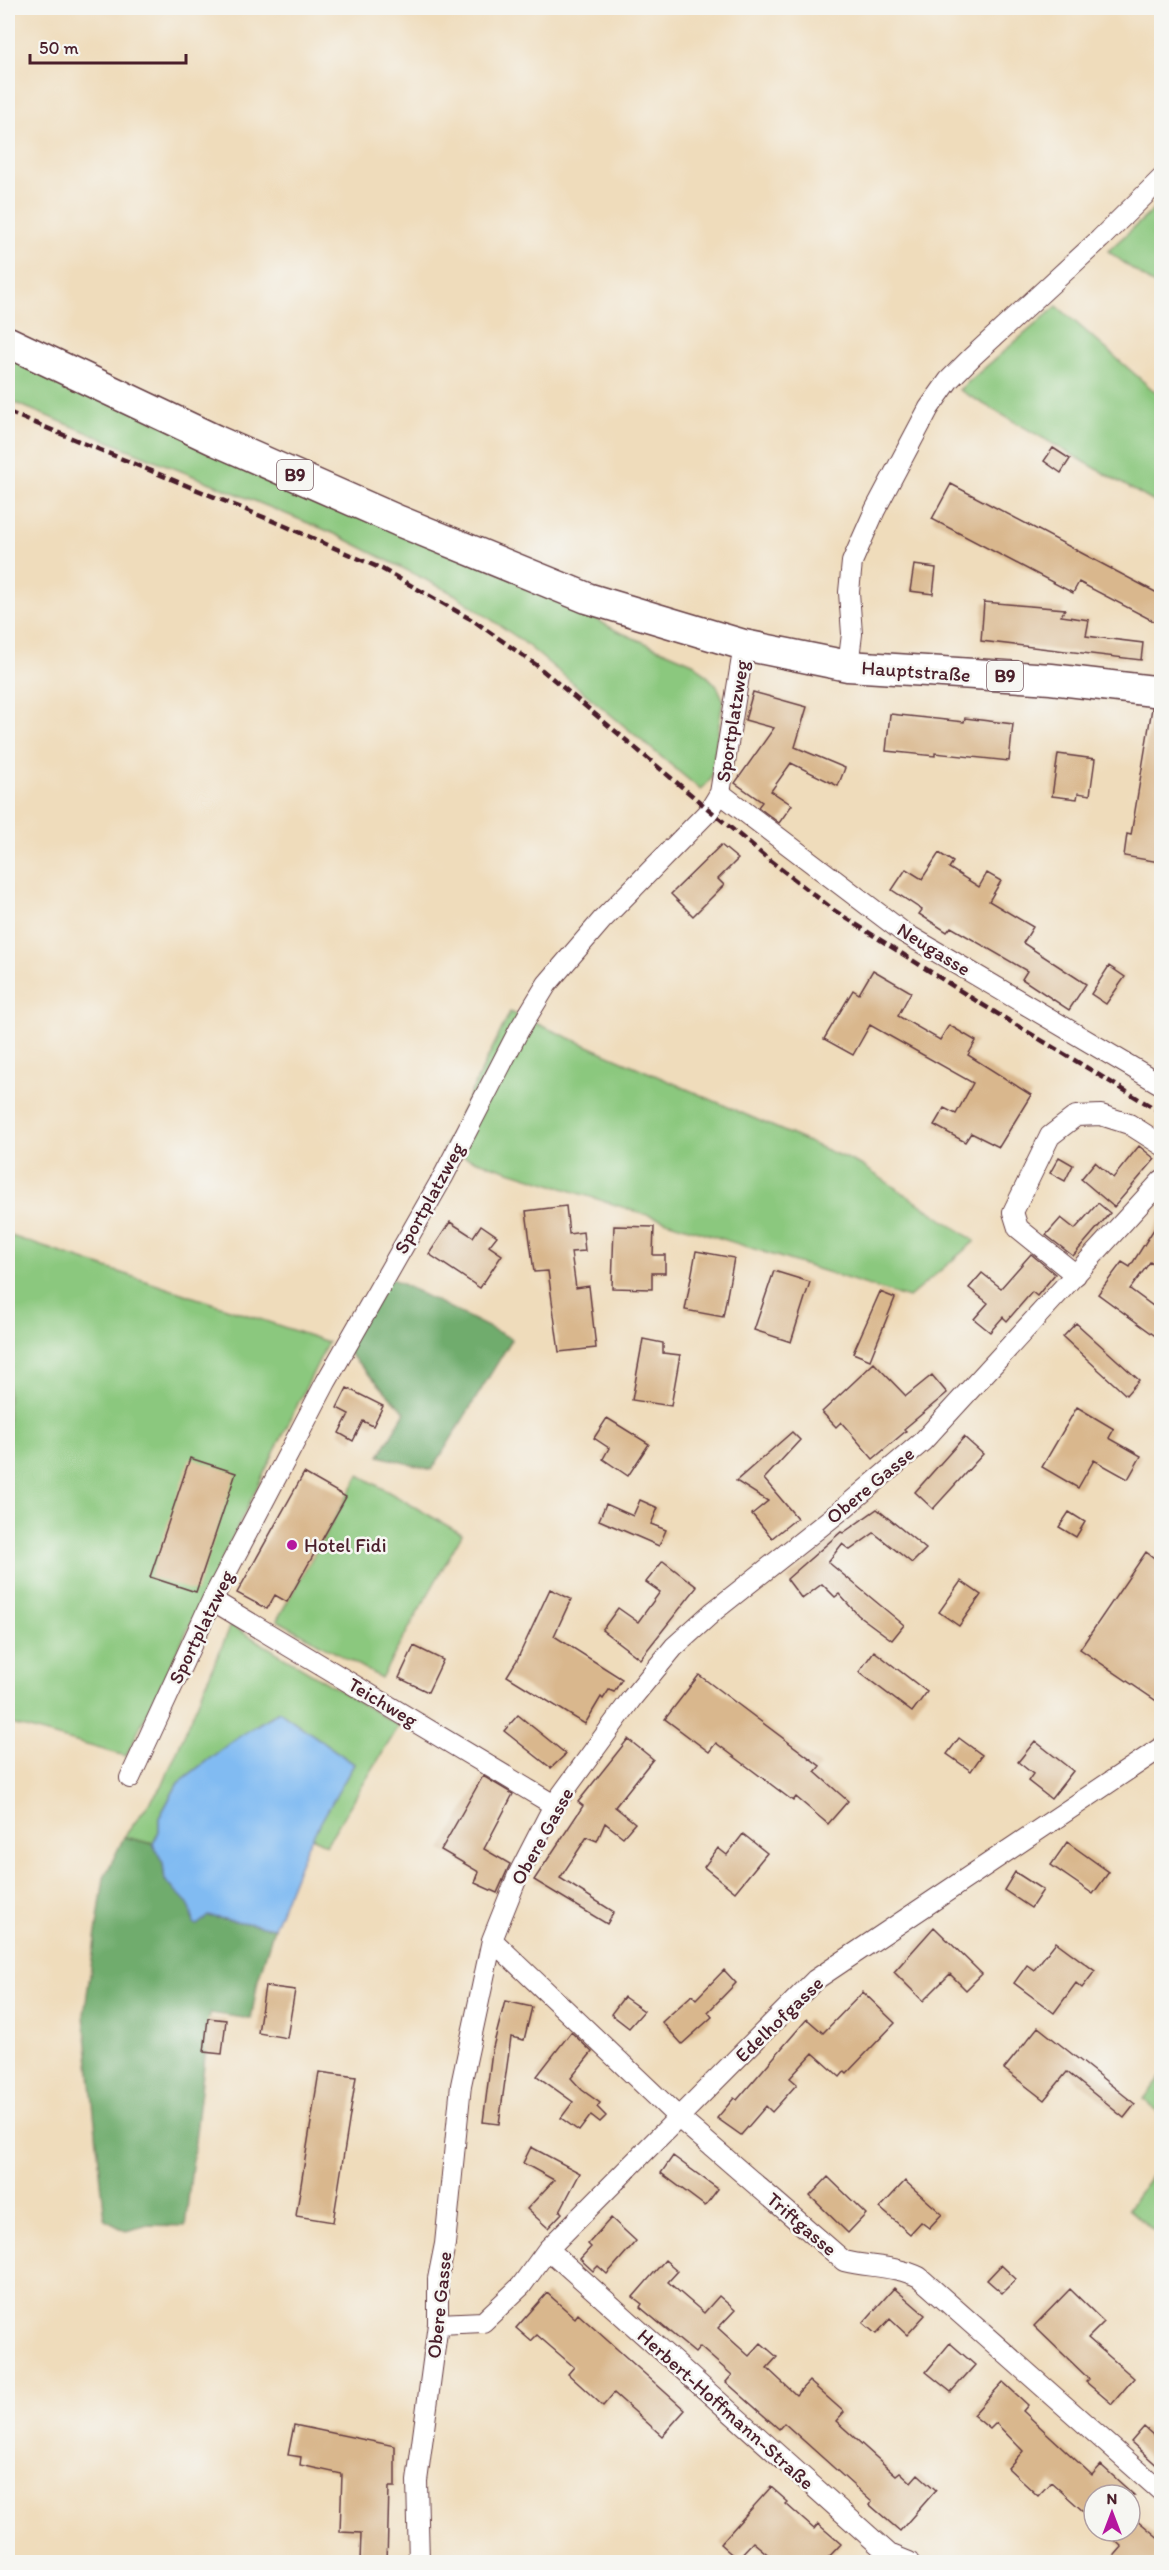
<svg xmlns="http://www.w3.org/2000/svg" width="1169" height="2570" font-family="Itim,sans-serif">
<style>
.green{fill:#8bc87e;stroke:#6a7454;stroke-width:1.5}
.forest{fill:#70ac6d;stroke:#5d664c;stroke-width:1.5}
.water{fill:#81bbf2;stroke:#666d8e;stroke-width:1.5}
.building{fill:#d9b78d}
.lines{fill:none;stroke-linecap:round;stroke-linejoin:round}
.minor-casing{stroke:#633b41;stroke-width:22}
.primary-casing{stroke:#633b41;stroke-width:33}
.minor{stroke:#fff;stroke-width:20}
.primary{stroke:#fff;stroke-width:30}
.rail{stroke:#4a1f2b;stroke-width:4.5;stroke-dasharray:9 4.5;stroke-linecap:butt}
.poi-dot{fill:#b5179e;stroke:#f6f6f2;stroke-width:2}
.labels{text-anchor:middle;dominant-baseline:central;stroke-width:5;stroke-linejoin:round;paint-order:stroke}
.shield{fill:#f6f6f2;stroke:#7e6067;stroke-width:1.5}
.shield-label{font-size:18px;font-weight:bold;fill:#4a1f2b}
.street-label{font-size:20px;fill:#4a1f2b;stroke:#f6f6f2}
.poi-label{font-size:20px;fill:#4a1f2b;stroke:#f6f6f2;text-anchor:start}
</style>
<rect width="100%" height="100%" fill="#f6f6f2"/>
<filter id="ink" filterUnits="userSpaceOnUse"><feTurbulence type="fractalNoise" baseFrequency=".0167" numOctaves="2"/><feDisplacementMap in="SourceGraphic" scale="12" xChannelSelector="R" yChannelSelector="G"/><feConvolveMatrix kernelMatrix="1 2 1 2 8 2 1 2 1" color-interpolation-filters="sRGB"/></filter>
<filter id="wash" filterUnits="userSpaceOnUse"><feTurbulence type="fractalNoise" baseFrequency=".008" numOctaves="4" result="noise"/><feDisplacementMap in="SourceGraphic" scale="24" xChannelSelector="R" yChannelSelector="G"/><feGaussianBlur stdDeviation="1.35" result="paint"/><feColorMatrix in="noise" values="0 0 0 0 0 0 0 0 0 0 0 0 0 0 0 0 0 1.4 0 .05"/><feComposite in="paint" operator="in"/></filter>
<g filter="url(#wash)">
<rect width="100%" height="100%" fill="#efdcbb"/>
<path class="green" d="M1161,203V290L1108,251Z
M1057,306L1161,397V506L959,390Z
M8,356L558,598L617,631L695,664L717,686L723,699L711,779L701,790L521,640L454,594L335,534L8,400Z
M510,1012L861,1165L975,1241L908,1298L443,1150Z
M8,1235L328,1342L126,1756L8,1723Z
M359,1475L462,1534L381,1678L277,1620Z
M231,1625L399,1726L326,1845L312,1837L354,1764L279,1711L235,1739L178,1783L159,1818V1831L153,1844L124,1837L162,1786Z
M1161,2077V2116L1144,2099Z
M1161,2163V2237L1128,2209Z"/>
<path class="forest" d="M380,1273L512,1339L432,1470L379,1456L405,1412L343,1347Z
M124,1837L153,1844L163,1863L165,1880C175,1892 195,1902 193,1919L208,1916L274,1928L258,1980L251,2019L210,2013L185,2226L148,2225L126,2231L105,2220L84,2015L104,1878Z"/>
<path class="water" d="M279,1711L354,1764L306,1848L274,1928L208,1916L197,1925L194,1923C191,1899 179,1897 165,1880L163,1863L153,1844L159,1831V1818L178,1783L235,1739Z"/>
<g id="blocks">
<path class="building" d="M1053,448L1070,459L1061,473L1044,461Z
M951,484L1161,595V625L1079,582L1073,593L932,519Z
M914,565L936,568L933,594L910,591Z
M984,602L1065,609L1061,616L1089,620L1086,636L1143,643L1141,660L981,641Z
M753,692L807,707L795,747L845,768L838,786L791,763L771,791L792,805L779,823L758,807L762,802L735,783L774,728L745,720Z
M1152,708L1161,709V844L1159,862L1124,856L1127,834L1131,835Z
M890,714L964,722L965,718L1013,724L1009,761L935,753V756L886,751Z
M1058,754L1095,759L1090,795L1078,793L1077,799L1052,796Z
M721,845L738,859L718,879L724,885L693,916L671,894Z
M939,853L953,862L949,868L979,887L987,873L1001,881L989,901L1033,927L1023,943L1086,984L1069,1010L1022,979L1027,971L951,927L947,932L919,914L922,910L892,890L906,869L922,879Z
M1109,966L1125,977L1106,1004L1091,994Z
M873,970L911,992L898,1016L940,1040L949,1025L976,1041L968,1055L1031,1095L999,1147L971,1133L965,1142L934,1125L944,1108L956,1114L973,1083L870,1025L853,1055L824,1039L853,990L859,994Z
M1139,1146L1155,1159L1114,1207L1081,1179L1095,1162L1113,1178Z
M1059,1157L1073,1165L1065,1181L1050,1173Z
M1098,1203L1110,1213L1073,1256L1046,1235L1061,1218L1075,1229Z
M566,1206L569,1234L583,1232L585,1251L571,1252L576,1288L589,1286L596,1348L559,1352L548,1271L534,1272L526,1211Z
M1161,1218V1269L1150,1262L1130,1289L1161,1312V1340L1098,1294L1122,1262L1130,1267Z
M450,1222L473,1237L481,1225L497,1236L489,1246L502,1255L480,1288L429,1254Z
M614,1226L654,1227L653,1255H665V1273H652V1289L612,1288Z
M696,1251L734,1258L723,1317L685,1310Z
M1031,1254L1055,1274L1037,1296L1032,1292L1007,1321L1003,1317L990,1332L974,1319L988,1303L969,1288L982,1273L1001,1288Z
M774,1271L810,1282L791,1342L754,1330Z
M880,1292L895,1298L870,1360L853,1353Z
M1076,1323L1139,1380L1126,1395L1063,1337Z
M643,1339L663,1343V1353L680,1355L671,1406L632,1400Z
M874,1363L906,1396L932,1375L947,1393L904,1429L906,1431L873,1459L841,1422L836,1427L822,1412Z
M347,1388L383,1406L373,1426L363,1421L353,1441L339,1433L349,1414L337,1408Z
M1077,1407L1114,1429L1109,1438L1141,1456L1128,1479L1094,1460L1078,1488L1042,1467Z
M607,1418L649,1444L628,1476L603,1459L609,1448L594,1438Z
M792,1432L800,1440L764,1479L797,1518L772,1538L752,1514L768,1501L736,1481Z
M964,1437L983,1454L933,1509L915,1492Z
M190,1458L236,1473L196,1592L150,1577Z
M304,1473L346,1497L287,1602L275,1595L267,1609L237,1593Z
M640,1500L658,1508L651,1524L666,1530L659,1546L599,1520L606,1504L633,1516Z
M877,1509L926,1549L912,1563L874,1533L850,1550L842,1544L828,1562L904,1625L892,1640L858,1615L839,1594L835,1597L822,1584L802,1599L787,1579L841,1532L843,1533Z
M1069,1512L1085,1522L1076,1537L1059,1527Z
M1146,1552L1161,1563V1704L1080,1649Z
M663,1561L697,1587L640,1659L602,1630L618,1608L638,1622L660,1592L646,1582Z
M961,1581L981,1595L959,1626L939,1612Z
M550,1589L571,1599L554,1636L622,1679L614,1692L609,1690L603,1699L601,1697L585,1724L507,1676L517,1660Z
M414,1646L443,1660L428,1692L399,1678Z
M874,1651L927,1692L912,1712L859,1672Z
M699,1675L820,1766L815,1772L848,1801L828,1824L796,1797L793,1801L716,1743L709,1752L665,1719Z
M518,1715L566,1754L551,1768L504,1731Z
M959,1738L982,1755L971,1771L947,1754Z
M628,1739L653,1759L615,1807L635,1823L623,1837L605,1823L597,1841L587,1837L560,1878L614,1912L607,1924L534,1880L583,1806L578,1802Z
M1035,1741L1073,1771L1051,1799L1028,1781L1033,1774L1018,1762Z
M483,1776L513,1794L484,1849L510,1864L497,1893L475,1883L479,1872L441,1850Z
M743,1834L767,1853L735,1892L704,1867L718,1848L727,1855Z
M1067,1842L1109,1872L1093,1894L1051,1865Z
M1015,1872L1043,1890L1031,1908L1004,1890Z
M934,1927L982,1974L966,1990L950,1974L923,2001L894,1972Z
M1056,1942L1095,1971L1082,1988L1076,1983L1054,2013L1014,1983L1027,1965L1034,1970Z
M724,1970L736,1983L708,2012L712,2017L682,2044L662,2022L692,1995L696,1999Z
M265,1986L295,1990L287,2038L258,2033Z
M863,1992L895,2023L847,2073L845,2071L840,2077L813,2053L790,2078L797,2084L772,2112L766,2106L741,2135L717,2118L734,2098L737,2100L807,2019L823,2033Z
M624,1997L644,2011L629,2028L611,2014Z
M505,2001L532,2007L524,2040L511,2037L499,2124L483,2122L492,2051Z
M208,2018L226,2020L222,2054L204,2052Z
M1038,2027L1135,2104L1124,2118L1067,2072L1044,2100L1004,2069Z
M571,2032L592,2052L571,2078L582,2090L600,2103L597,2107L606,2116L600,2122L591,2115L579,2131L561,2118L573,2102L537,2076Z
M319,2072L356,2077L333,2222L296,2216Z
M531,2147L580,2173L560,2211L562,2213L548,2228L527,2209L554,2180L523,2163Z
M673,2156L718,2189L705,2206L661,2173Z
M828,2177L866,2214L848,2233L810,2196Z
M905,2181L942,2214L929,2228L921,2222L910,2234L880,2208Z
M611,2218L636,2241L607,2274L598,2266L593,2271L580,2259L591,2247L588,2244Z
M665,2260L678,2271L668,2282L704,2313L719,2296L735,2310L718,2328L749,2356L761,2343L777,2357L767,2368L796,2395L809,2381L844,2412L836,2421L896,2475L900,2472L911,2482L918,2474L936,2490L900,2531L870,2505L872,2502L784,2423L779,2429L726,2382L732,2375L700,2347L695,2353L640,2307L642,2304L633,2297Z
M1001,2265L1016,2279L1002,2293L987,2280Z
M894,2288L925,2315L907,2335L890,2319L876,2334L863,2323Z
M1070,2289L1104,2322L1088,2338L1134,2378L1112,2404L1086,2382L1089,2379L1034,2326Z
M547,2293L575,2318L578,2314L685,2410L662,2436L614,2393L603,2406L568,2374L574,2367L537,2335L531,2341L516,2328Z
M950,2343L975,2365L951,2392L926,2372Z
M1003,2382L1028,2405L1023,2411L1092,2475L1101,2465L1134,2495H1094V2521L1051,2482L1038,2496L1008,2468L1023,2451L996,2423L990,2429L973,2415Z
M294,2425L395,2446V2487H389L387,2562H360L361,2533L340,2532L342,2474L300,2465L301,2457L288,2455Z
M1144,2427L1161,2442V2469L1131,2442Z
M771,2487L788,2502L786,2504L814,2529L818,2524L841,2544L824,2562H777L753,2542L737,2559L720,2544Z
M1130,2514L1161,2540V2554L1154,2562H1109L1122,2547L1105,2531H1130Z"/>
</g>
</g>
<g filter="url(#ink)">
<use href="#blocks" fill-opacity="0" stroke="#633b41" stroke-width="1.5"/>
<g class="lines">
<g class="minor-casing">
<path id="minor" d="M848,666L852,634L849,592L852,562L875,510L929,408L949,380L973,356L1100,239L1162,178
M720,793L903,932L1162,1085
M1076,1275L1018,1228L1013,1212L1050,1136L1076,1116L1101,1115L1129,1124L1162,1145
M212,1600L554,1805
M130,1778L212,1600L326,1382L444,1175L519,1030L547,984L602,920L709,811L720,793L744,645
M492,1940L679,2118L844,2261C869,2267 896,2266 919,2277L1162,2492
M548,2249L889,2554L909,2562
M438,2324L483,2322L521,2286L548,2249L815,1980L1162,1747
M419,2562L417,2481L438,2324V2279L445,2244L461,2085L492,1940L518,1875L554,1805L632,1698L674,1647L714,1611L844,1508L923,1441L1162,1180"/>
</g>
<g class="primary-casing">
<path id="primary" d="M8,342L217,441L399,521L587,598L744,645L848,666L1051,679L1162,692"/>
</g>
<use href="#minor" class="minor"/>
<use href="#primary" class="primary"/>
<path class="rail" d="M8,412L285,526L382,569L474,621L535,664L768,859L835,911L978,1002L1162,1113"/>
</g>
</g>
<circle class="poi-dot" cx="292" cy="1545" r="6"/>
<g class="labels">
<g class="shield">
<rect x="277" y="460" width="36" height="30" rx="4.5"/>
<rect x="987" y="661" width="36" height="30" rx="4.5"/>
</g>
<g class="shield-label">
<text x="295" y="475">B9</text>
<text x="1005" y="676">B9</text>
</g>
<g class="street-label">
<text transform="translate(916 671) rotate(4)">Hauptstraße</text>
<text transform="translate(732 721) rotate(-81)">Sportplatzweg</text>
<text transform="translate(934 949) rotate(32)">Neugasse</text>
<text transform="translate(429 1198) rotate(-61)">Sportplatzweg</text>
<text transform="translate(870 1485) rotate(-40)">Obere Gasse</text>
<text transform="translate(201 1627) rotate(-64)">Sportplatzweg</text>
<text transform="translate(383 1702) rotate(31)">Teichweg</text>
<text transform="translate(542 1836) rotate(-61)">Obere Gasse</text>
<text transform="translate(779 2019) rotate(-44)">Edelhofgasse</text>
<text transform="translate(802 2224) rotate(41)">Triftgasse</text>
<text transform="translate(439 2305) rotate(-84)">Obere Gasse</text>
<text transform="translate(726 2409) rotate(42)">Herbert-Hoffmann-Straße</text>
</g>
<g class="poi-label">
<text x="304" y="1545">Hotel Fidi</text>
</g>
</g>
<rect width="1169" height="2570" fill="none" stroke="#f6f6f2" stroke-width="30"/>
<g transform="translate(1112 2513)"><circle r="28" fill="#f6f6f2" stroke="#b1a0a2" stroke-width="1.5"/>
<path d="M0-4.5L10 22L0 15L-10 22Z" fill="#b5179e"/>
<text y="-9" font-size="16" font-weight="bold" text-anchor="middle" fill="#4a1f2b">N</text>
</g>
<path d="M30 54v9h156v-9" fill="none" stroke="#4a1f2b" stroke-width="3"/>
<text x="39" y="54" font-size="18" fill="#4a1f2b" stroke="#f6f6f2" stroke-width="4.5" paint-order="stroke">50 m</text>
</svg>
